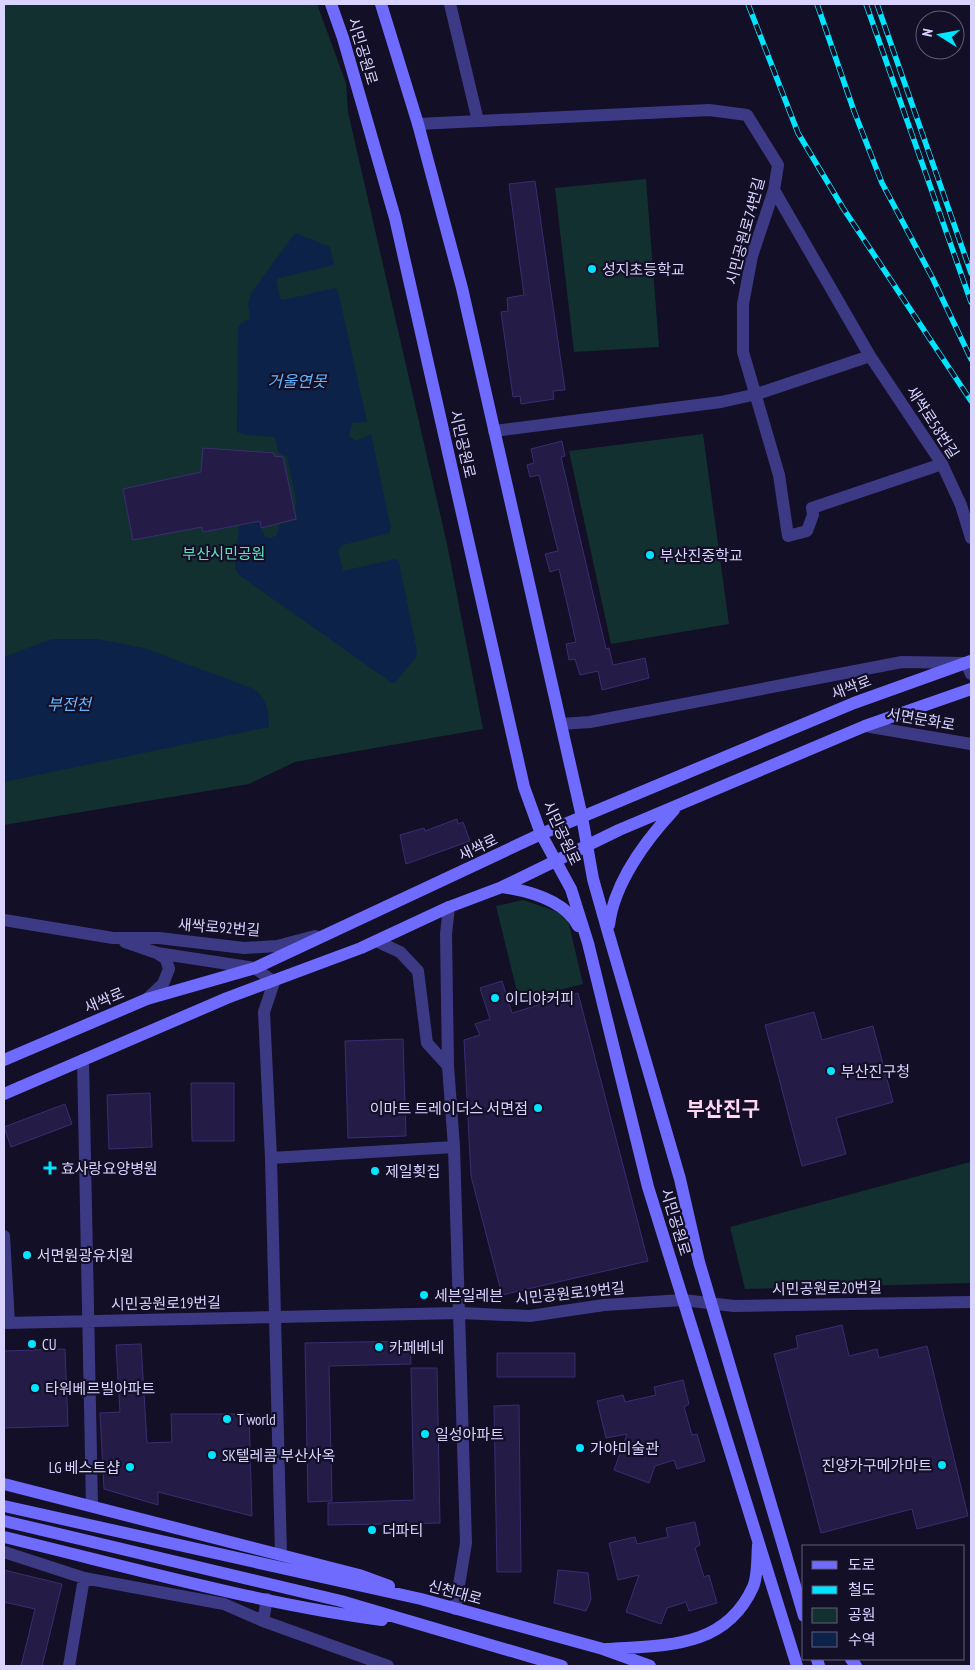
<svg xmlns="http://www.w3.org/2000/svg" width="975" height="1670" font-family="'PT Sans Narrow','Noto Sans KR',sans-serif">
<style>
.green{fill:#12302f}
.water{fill:#0c2248}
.building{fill:#241b47;stroke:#3b2d73}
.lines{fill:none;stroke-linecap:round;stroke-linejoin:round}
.minor{stroke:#3d3a85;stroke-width:12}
.tertiary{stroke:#3d3a85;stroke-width:12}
.secondary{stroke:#6f6bff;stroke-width:12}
.rail-casing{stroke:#00e5ff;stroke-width:5.5}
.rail{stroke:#130f26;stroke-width:4;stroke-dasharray:11;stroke-linecap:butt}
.poi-dot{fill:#00e5ff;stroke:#130f26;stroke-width:2}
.labels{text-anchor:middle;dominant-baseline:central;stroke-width:4.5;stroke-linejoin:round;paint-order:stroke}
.street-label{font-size:15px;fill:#d9d4ff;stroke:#130f26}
.poi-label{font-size:15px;fill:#d9d4ff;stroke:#130f26;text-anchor:start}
.park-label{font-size:15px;fill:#5fe0c0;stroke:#130f26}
.water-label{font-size:16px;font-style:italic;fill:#62b6ff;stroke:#130f26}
.district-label{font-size:20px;font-weight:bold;fill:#ffd6f0;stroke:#130f26}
</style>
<rect width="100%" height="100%" fill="#130f26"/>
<path class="green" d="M4,4H317L346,83L348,112L447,544L483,729L295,762L249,784L4,825Z
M646,179L659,347L574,352L555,188Z
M703,434L729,624L611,644L569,451Z
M523,900L561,913L568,920L583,984L519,1000L496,906Z
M970,1162L971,1283L745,1289L730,1227Z"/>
<path class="water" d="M295,233L330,247L334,265L279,278L276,281L280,298L283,300L335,288L338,291L367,422L352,423L349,436L356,441L371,434L391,528L389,533L343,545L338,550L343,571L395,559L399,562L417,651L416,657L396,682L392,683L239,575L235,569L239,526L259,522L265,537L271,538L277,535L280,524L297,520L295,506L297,504L287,457L278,452L275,437L246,435L237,432L238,327L241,323L250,319L248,303L252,292Z
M52,639H97L144,648L254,689C268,699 268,711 269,727L4,782V657Z"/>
<path class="building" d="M535,181L565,390L553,391L554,399L521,404L520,396L513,397L501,312L508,311L507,298L524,295L509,184Z
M562,441L565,456L561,457L606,649L609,648L613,665L645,658L649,678L602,690L598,671L580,675L575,659L569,660L566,644L576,642L559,569L550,572L545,554L558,551L539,475L530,477L527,465L534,463L531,449Z
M203,448L274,453V456L283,457L296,519L261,528L260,521L203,532L202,527L133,540L123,489L201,472Z
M457,819L458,824L463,822L470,841L406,864L400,835L424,828L425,831Z
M502,981L512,1013L578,993L648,1261L502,1295L471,1176L464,1040L480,1035L475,1024L490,1019L480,988Z
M814,1012L822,1040L873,1026L893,1102L836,1118L846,1154L802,1166L765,1025Z
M403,1039L406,1136L348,1138L345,1041Z
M191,1083H234V1141H192Z
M150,1093L152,1147L109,1149L107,1095Z
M65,1104L72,1124L11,1147L4,1127Z
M842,1325L849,1356L877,1349L879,1358L927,1346L968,1516L917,1529L912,1509L821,1533L774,1354L798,1348L796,1336Z
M410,1341L411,1364L329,1366L332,1501L308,1502L305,1343Z
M141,1344L147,1443L172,1442L171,1414H249L252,1516L158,1492V1505L104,1489L100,1413L120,1412L116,1345Z
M65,1349L68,1426L4,1428V1351Z
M497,1353H575V1377H497Z
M411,1368H437L440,1523L328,1525V1503L414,1500Z
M683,1380L689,1404L684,1407L692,1435L697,1434L705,1461L677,1469L674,1460L655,1466L649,1483L614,1470L627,1434L606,1438L597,1401L623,1395L625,1402L656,1395L654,1387Z
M519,1405L521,1572H497L494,1406Z
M695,1522L700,1545L695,1548L704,1577L709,1575L717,1603L689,1611L686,1602L667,1608L661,1624L626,1612L639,1575L618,1580L609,1543L635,1537L637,1544L668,1537L666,1528Z
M4,1570L62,1584L42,1666H21L35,1609L4,1602Z
M558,1570L588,1573L591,1599L586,1611L554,1603Z"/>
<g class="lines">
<path class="minor" d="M450,4L478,121
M418,124L709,110L747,115L778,165L774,190L752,256L743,304V352L779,475L788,536L807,531L813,515L812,508L942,464
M774,190L870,356L942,464L961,505L971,538
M494,431L721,402L757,394L870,356
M561,724L590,722L902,662L966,663
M449,907L446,934L448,1066L454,1147L466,1543L455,1609
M274,982L264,1012L271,1158L281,1555
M83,1060L92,1506
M271,1158L454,1147
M4,1236L9,1323
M4,1323L460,1313L530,1316L604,1305L683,1300L734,1306L971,1302
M4,1552L84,1578L224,1604L263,1621
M267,1599L263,1621L388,1666
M69,1666L84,1578"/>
<path class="tertiary" d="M966,663L971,674
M865,726L971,744
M4,920L113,938H159L244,948L277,946L315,936
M376,941L400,952L418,971L427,1043L448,1066
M125,942L157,953L255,968L274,982
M147,999L163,984L169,969L166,959L157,953"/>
<path class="secondary" d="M331,4L343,38L395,218L524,787L541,834L571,889L588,943L648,1187L797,1666
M381,4L418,124L462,288L582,817L593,879L608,932L680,1179L699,1262L804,1616
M502,887C529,891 565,901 578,926
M609,925C614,883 646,840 674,810
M4,1060L147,999L255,968L541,834L854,703L971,661
M4,1094L227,998L361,948L449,907L502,887L619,830L865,726L971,689
M4,1484L359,1575L389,1586
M4,1506L421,1599L603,1649L650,1666
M4,1521L341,1601L562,1666
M4,1537C129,1567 255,1603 382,1620
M607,1649C665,1645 725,1649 753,1587C758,1576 757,1558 758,1545
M817,1659L819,1666
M851,1659L856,1666"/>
<g class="rail-casing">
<path id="rail" d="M748,4L798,133L843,208L971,401
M817,4L854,111L882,183L933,279L971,359
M866,4L971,302
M877,4L971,273"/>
</g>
<use href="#rail" class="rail"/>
</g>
<g class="poi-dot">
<circle cx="592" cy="269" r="5"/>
<circle cx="650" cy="555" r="5"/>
<circle cx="495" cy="998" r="5"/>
<circle cx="831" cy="1071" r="5"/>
<circle cx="538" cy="1108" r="5"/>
<path d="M47.5 1160.5h5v5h5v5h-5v5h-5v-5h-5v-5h5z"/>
<circle cx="375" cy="1171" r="5"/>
<circle cx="27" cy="1255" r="5"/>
<circle cx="424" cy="1295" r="5"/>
<circle cx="32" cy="1344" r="5"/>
<circle cx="379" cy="1347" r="5"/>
<circle cx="35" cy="1388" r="5"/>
<circle cx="227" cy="1419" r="5"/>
<circle cx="425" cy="1434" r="5"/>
<circle cx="580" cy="1448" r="5"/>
<circle cx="212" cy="1455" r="5"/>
<circle cx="942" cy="1465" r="5"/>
<circle cx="130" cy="1467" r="5"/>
<circle cx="372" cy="1530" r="5"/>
</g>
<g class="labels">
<g class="street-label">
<text transform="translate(363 51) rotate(73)">시민공원로</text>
<text transform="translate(745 231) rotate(-75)">시민공원로74번길</text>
<text transform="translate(933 422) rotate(57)">새싹로58번길</text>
<text transform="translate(463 444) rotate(77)">시민공원로</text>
<text transform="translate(851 687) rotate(-21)">새싹로</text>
<text transform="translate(921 719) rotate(10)">서면문화로</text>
<text transform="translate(562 833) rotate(65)">시민공원로</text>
<text transform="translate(478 847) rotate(-26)">새싹로</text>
<text transform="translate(219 927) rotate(4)">새싹로92번길</text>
<text transform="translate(104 1000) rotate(-23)">새싹로</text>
<text transform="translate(676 1222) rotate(73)">시민공원로</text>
<text transform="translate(827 1288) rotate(-1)">시민공원로20번길</text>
<text transform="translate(570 1293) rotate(-6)">시민공원로19번길</text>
<text transform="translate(166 1303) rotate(-1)">시민공원로19번길</text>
<text transform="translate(455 1592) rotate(15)">신천대로</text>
</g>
<g class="poi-label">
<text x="602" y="269">성지초등학교</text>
<text x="660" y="555">부산진중학교</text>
<text x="505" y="998">이디야커피</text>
<text x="841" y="1071">부산진구청</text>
<text x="528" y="1108" text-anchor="end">이마트 트레이더스 서면점</text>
<text x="61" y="1168">효사랑요양병원</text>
<text x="385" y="1171">제일횟집</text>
<text x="37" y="1255">서면원광유치원</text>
<text x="434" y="1295">세븐일레븐</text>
<text x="42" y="1344">CU</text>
<text x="389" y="1347">카페베네</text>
<text x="45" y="1388">타워베르빌아파트</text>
<text x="237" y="1419">T world</text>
<text x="435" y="1434">일성아파트</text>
<text x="590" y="1448">가야미술관</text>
<text x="222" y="1455">SK텔레콤 부산사옥</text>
<text x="932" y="1465" text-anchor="end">진양가구메가마트</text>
<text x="120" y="1467" text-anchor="end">LG 베스트샵</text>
<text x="382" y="1530">더파티</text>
</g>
<g class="park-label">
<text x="224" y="553">부산시민공원</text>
</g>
<g class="water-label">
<text x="297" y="381">거울연못</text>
<text x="69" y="704">부전천</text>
</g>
<g class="district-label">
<text x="723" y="1109">부산진구</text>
</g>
</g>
<rect width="975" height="1670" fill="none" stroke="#d9d4ff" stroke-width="10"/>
<rect x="802" y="1545" width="162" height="115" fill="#130f26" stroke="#625e7d"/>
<rect x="812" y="1561" width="25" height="8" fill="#6f6bff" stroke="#625e7d"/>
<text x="848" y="1570" font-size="15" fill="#d9d4ff">도로</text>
<rect x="812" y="1586" width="25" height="8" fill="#00e5ff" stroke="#625e7d"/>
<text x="848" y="1595" font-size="15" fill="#d9d4ff">철도</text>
<rect x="812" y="1608" width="25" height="15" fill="#12302f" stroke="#625e7d"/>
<text x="848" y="1620" font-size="15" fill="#d9d4ff">공원</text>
<rect x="812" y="1632" width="25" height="15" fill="#0c2248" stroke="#625e7d"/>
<text x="848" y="1645" font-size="15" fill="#d9d4ff">수역</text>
<g transform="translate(940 35) rotate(281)"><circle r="24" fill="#130f26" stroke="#625e7d"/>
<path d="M0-4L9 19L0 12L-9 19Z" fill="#00e5ff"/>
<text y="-8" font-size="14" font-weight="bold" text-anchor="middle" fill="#d9d4ff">N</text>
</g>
</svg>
